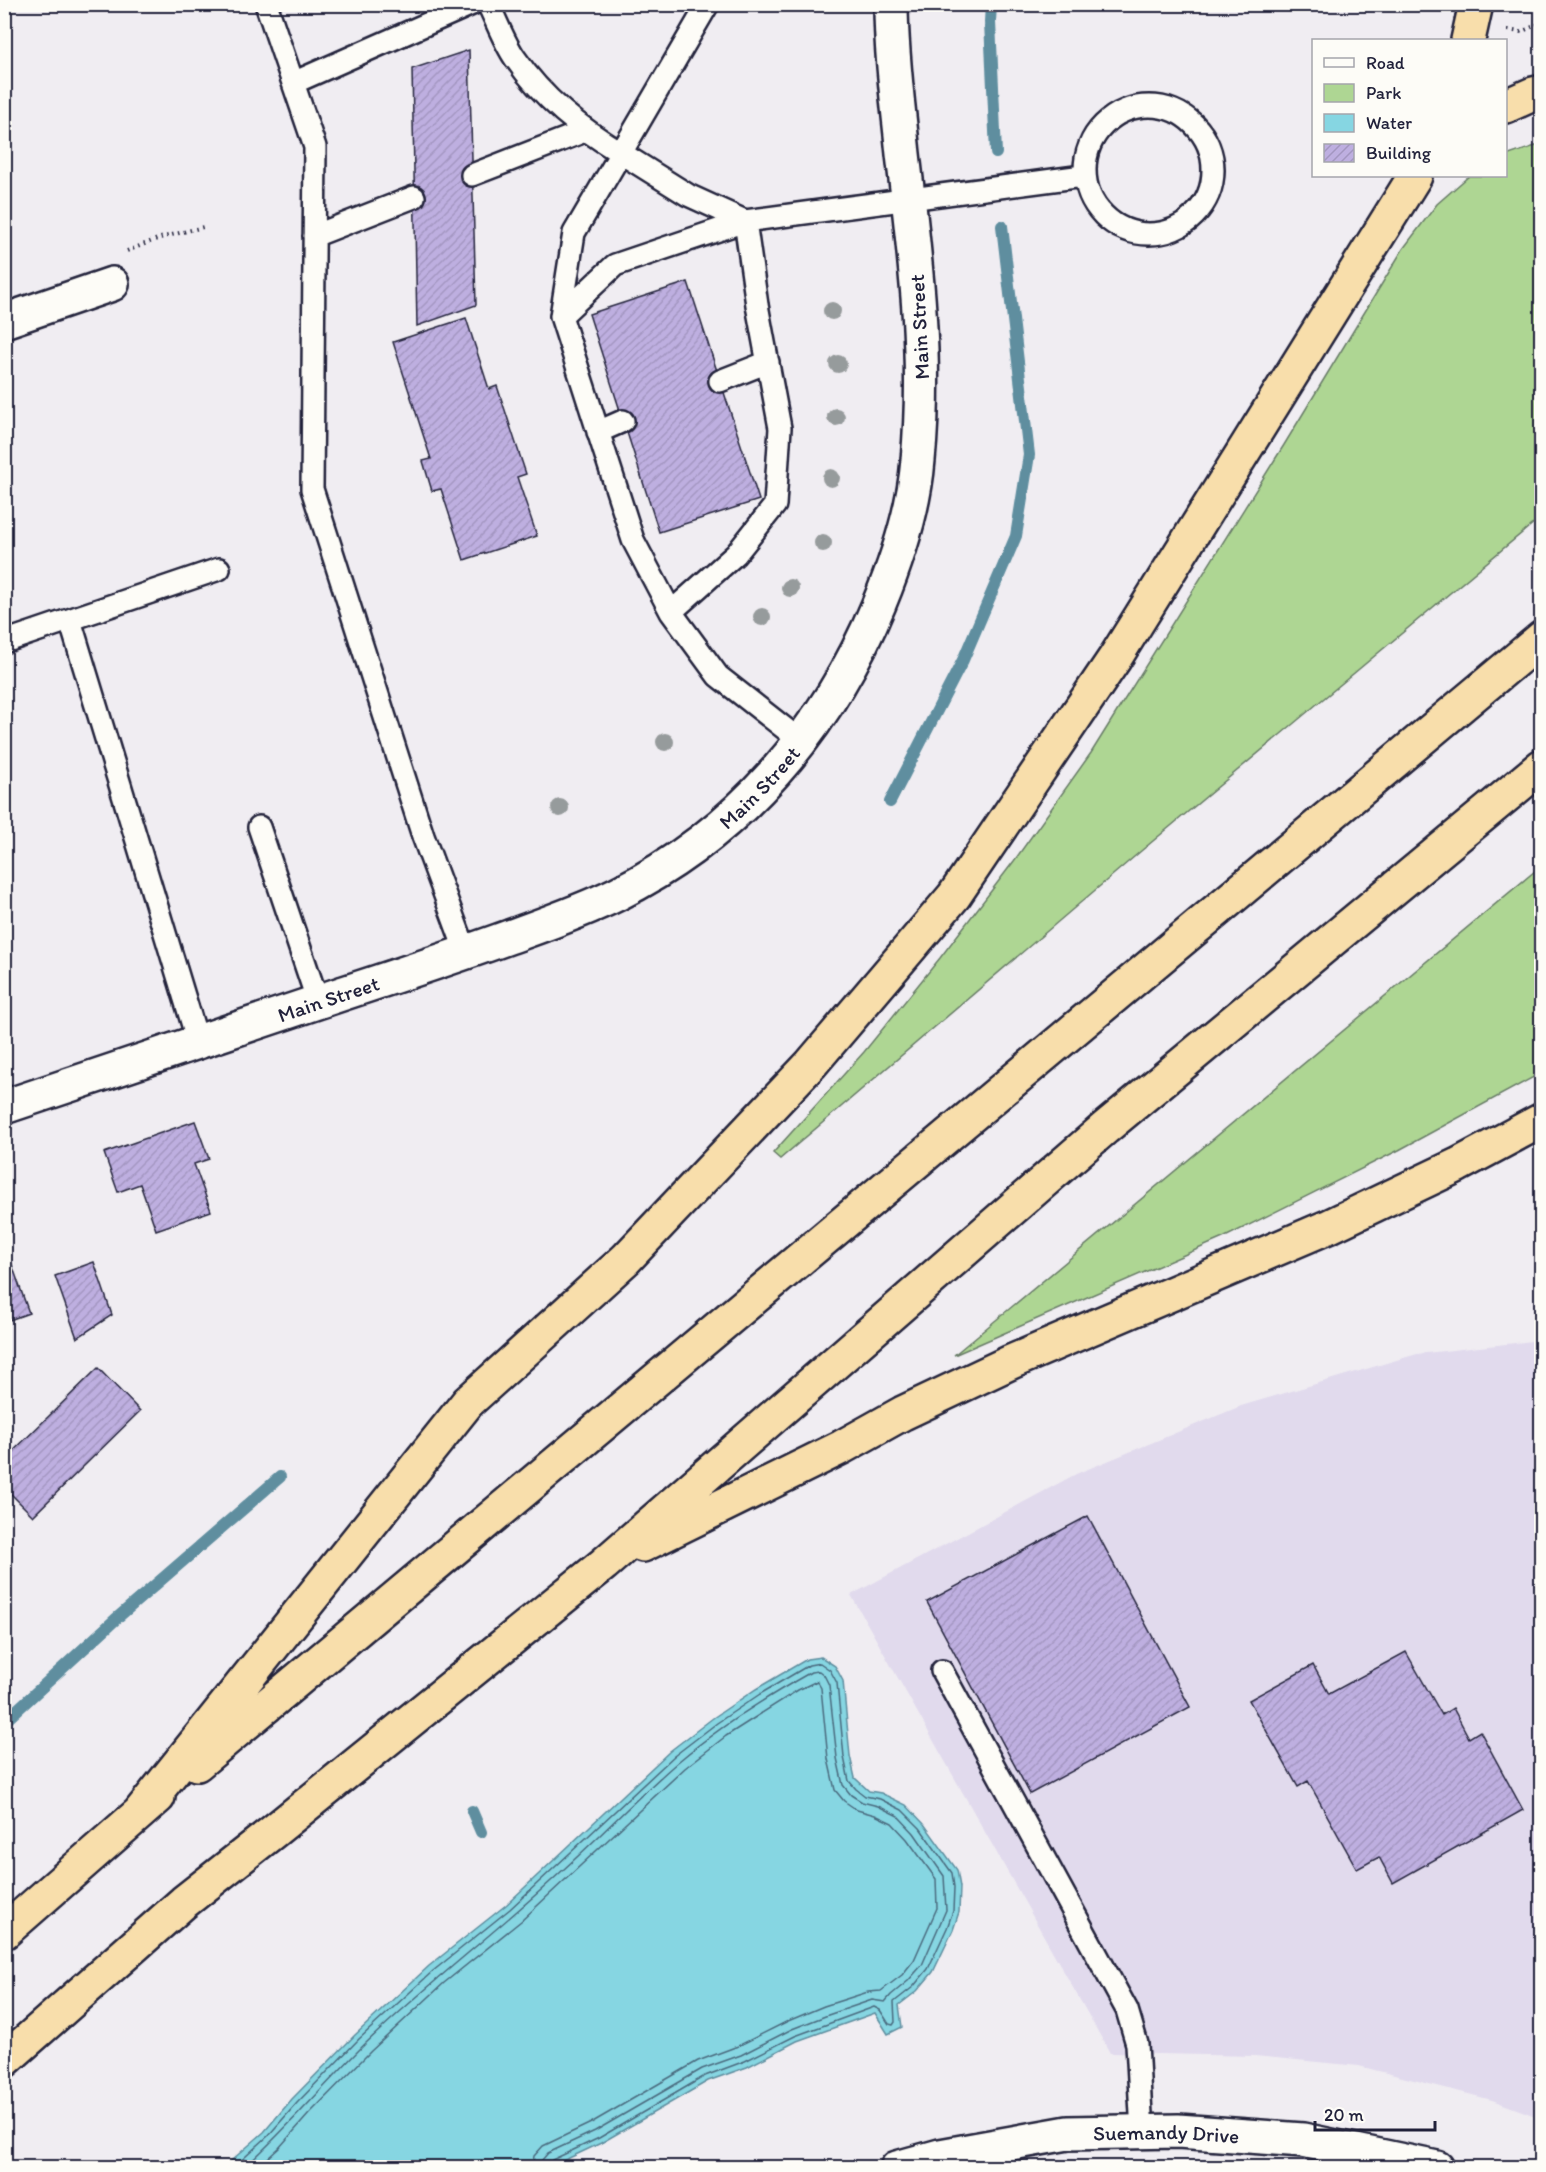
<svg xmlns="http://www.w3.org/2000/svg" width="1546" height="2172" font-family="Itim,sans-serif">
<style>
.built{fill:#e1daed}
.green{fill:#aed693;stroke:#687c67;stroke-width:1.5}
.water{fill:#86d6e2;stroke:#5e8e9f;stroke-width:1.5}
.lines{fill:none;stroke-linecap:round;stroke-linejoin:round}
.shore{stroke:#4a6a7e;stroke-width:1.5}
.stream{stroke:#5e8e9f;stroke-width:12}
.building{fill:url(#building-hatch);stroke:#22223b;stroke-width:1.5}
.service-casing{stroke:#22223b;stroke-width:26}
.minor-casing{stroke:#22223b;stroke-width:38}
.tertiary-casing{stroke:#22223b;stroke-width:38}
.motorway-casing{stroke:#22223b;stroke-width:38}
.path{stroke:#22223b;stroke-width:4;stroke-dasharray:1.5 4.5;stroke-linecap:butt}
.service{stroke:#fdfcf7;stroke-width:21}
.minor{stroke:#fdfcf7;stroke-width:33}
.tertiary{stroke:#fdfcf7;stroke-width:33}
.motorway{stroke:#f8deab;stroke-width:33}
.tree{fill:#969b9c}
.labels{text-anchor:middle;dominant-baseline:central;stroke-width:6;stroke-linejoin:round;paint-order:stroke}
.street-label{font-size:21px;fill:#22223b;stroke:#fdfcf7}
</style>
<defs>
<pattern id="building-hatch" width="6" height="6" patternUnits="userSpaceOnUse" patternTransform="scale(1.5)"><rect width="6" height="6" fill="#beafe0"/><path d="M-1 1l2-2M0 6l6-6M5 7l2-2" fill="none" stroke="#a396c1"/></pattern>
</defs>
<rect width="100%" height="100%" fill="#f0edf2"/>
<filter id="ink" filterUnits="userSpaceOnUse"><feTurbulence type="fractalNoise" baseFrequency=".0167" numOctaves="2"/><feDisplacementMap in="SourceGraphic" scale="12" xChannelSelector="R" yChannelSelector="G"/><feConvolveMatrix kernelMatrix="1 2 1 2 8 2 1 2 1" color-interpolation-filters="sRGB"/></filter>
<g filter="url(#ink)">
<path class="built" d="M1541,1340V2118L1492,2100L1359,2066L1255,2056L1110,2053L851,1595L1076,1474L1241,1406L1417,1354Z"/>
<path class="green" d="M1541,144V517L1141,851L780,1159L773,1153L864,1052L940,958L1014,861L1091,753L1284,445L1403,249L1437,204L1469,176H1506V156Z
M1541,866V1073L1399,1150L1223,1238L954,1355Z"/>
<path class="water" d="M821,1657L835,1666L843,1681L850,1756L855,1778L869,1791L881,1793L906,1805L924,1824L957,1870L960,1887L959,1912L953,1930L933,1972L917,1991L899,2005L902,2027L888,2034L875,2013L797,2041L747,2067L708,2081L601,2143L550,2167H224L264,2132L292,2099L355,2035L429,1966L506,1905L670,1751L713,1718L756,1689L807,1659Z"/>
<g class="lines">
<path class="shore" d="M233,2168L268,2136L297,2103L359,2039L433,1971L510,1909L674,1756L717,1723L760,1694L809,1665L820,1663L830,1670L837,1683L844,1757L849,1781L856,1789L865,1796L880,1799L902,1810L920,1828L952,1873L954,1887L953,1911L947,1928L928,1969L913,1987L894,2002L895,2022L893,2025L889,2024L880,2010L874,2007L795,2036L745,2061L705,2076L599,2138L552,2160L549,2168
M244,2168C287,2129 324,2085 365,2044C428,1983 499,1930 563,1870C602,1835 639,1795 679,1761C719,1727 765,1698 811,1672L819,1671L824,1675L829,1685L837,1758L843,1785L851,1795L862,1802L878,1806L898,1816L914,1833L944,1876L946,1910L922,1965L908,1981L891,1995L885,2002L872,2000L828,2015L792,2029L741,2055L702,2069L595,2131L548,2153L542,2160L541,2168
M257,2168L279,2148L309,2114L371,2051L444,1983L521,1921L685,1768L726,1736L798,1690L817,1681L821,1688L828,1759L835,1790L844,1801L857,1810L875,1815L892,1823L907,1839L936,1879L937,1908L914,1960L902,1975L881,1991L868,1992L824,2006L788,2021L738,2046L698,2061L591,2123L543,2146L534,2156L532,2168"/>
<path class="stream" d="M991,4L990,22L996,153
M890,802L963,660L1016,536L1029,455L1002,226
M4,1722L117,1618L280,1477
M472,1811L481,1832"/>
</g>
<path class="building" d="M469,50L476,305L417,326L412,69Z
M688,282L759,500L659,532L589,314Z
M466,318L489,389L497,386L526,474L517,477L537,536L464,560L441,489L432,491L423,461L431,459L393,342Z
M195,1121L209,1159L194,1164L211,1211L156,1230L140,1184L118,1192L104,1153Z
M4,1259L5,1260L10,1259L29,1313L4,1322Z
M94,1262L112,1315L77,1338L55,1276Z
M98,1368L140,1411L33,1516L4,1487V1460Z
M1088,1516L1190,1707L1030,1794L927,1602Z
M1406,1652L1442,1715L1453,1708L1469,1738L1480,1731L1523,1810L1393,1883L1379,1857L1357,1869L1308,1781L1298,1787L1249,1700L1313,1665L1329,1694Z"/>
<g class="lines">
<g class="service-casing">
<path id="service" d="M266,4L315,147L312,489L423,836L466,952
M488,4C497,22 504,42 515,58C543,99 580,128 621,153L574,233L561,316L633,540L671,612L718,676L802,742
M708,4L621,153L688,195L745,221L1083,176
M293,83L472,4
M1085 170a64 64 0 1 1 128 0a64 64 0 1 1-128 0Z
M472,175L585,131
M314,236L414,197
M561,316L615,265L745,221L757,305L780,428L775,505L736,554L671,612
M720,381L768,362
M598,432L623,421
M70,620L198,1042
M4,642L219,569
M259,827L318,1002
M942,1671L1127,2010L1137,2044L1142,2132"/>
</g>
<g class="minor-casing">
<path id="minor" d="M4,321L112,284"/>
</g>
<g class="tertiary-casing">
<g id="tertiary">
<path id="s1" d="M4,1107C118,1069 231,1031 344,993C399,975 454,957 509,937C545,924 583,911 617,894C739,833 828,728 879,604C898,558 914,510 918,460C928,358 915,256 903,154C898,104 891,54 891,4"/>
<path id="s2" d="M897,2168L940,2156L1068,2133L1178,2131L1303,2140L1437,2168"/>
</g>
</g>
<g class="motorway-casing">
<path id="motorway" d="M1468,40L1476,4
M1506,106L1533,94L1542,92
M643,1545L842,1447L903,1413L1011,1362L1330,1226L1458,1165L1542,1120
M197,1764L1542,638
M141,1811L468,1402L626,1259L811,1064L954,896L1115,658L1415,176
M4,1932L158,1797
M4,2061L184,1902L274,1831L604,1564L1105,1128L1542,766"/>
</g>
<path class="path" d="M1508,30L1520,32L1542,23
M127,251L160,238L203,227"/>
<use href="#service" class="service"/>
<use href="#minor" class="minor"/>
<use href="#tertiary" class="tertiary"/>
<use href="#motorway" class="motorway"/>
</g>
<g class="tree">
<circle cx="832" cy="311" r="9"/>
<circle cx="838" cy="364" r="9"/>
<circle cx="836" cy="417" r="9"/>
<circle cx="831" cy="478" r="9"/>
<circle cx="823" cy="543" r="9"/>
<circle cx="790" cy="588" r="9"/>
<circle cx="762" cy="617" r="9"/>
<circle cx="665" cy="742" r="9"/>
<circle cx="560" cy="808" r="9"/>
</g>
</g>
<g class="labels">
<g class="street-label">
<text transform="translate(919 327) rotate(-93)">Main Street</text>
<text stroke="none"><textPath href="#s1" startOffset="828">Main Street</textPath></text>
<text stroke="none"><textPath href="#s1" startOffset="342">Main Street</textPath></text>
<text stroke="none"><textPath href="#s2" startOffset="273">Suemandy Drive</textPath></text>
</g>
</g>
<rect width="1546" height="2172" fill="none" stroke="#fdfcf7" stroke-width="24"/>
<rect x="12" y="12" width="1522" height="2148" fill="none" stroke="#22223b" stroke-width="2" filter="url(#ink)"/>
<rect x="1312" y="39" width="195" height="138" fill="#fdfcf7" stroke="#a5a5ac" stroke-width="1.5"/>
<rect x="1324" y="58" width="30" height="9" fill="#fdfcf7" stroke="#a5a5ac" stroke-width="1.5"/>
<text x="1366" y="69" font-size="18" fill="#22223b">Road</text>
<rect x="1324" y="84" width="30" height="18" fill="#aed693" stroke="#a5a5ac" stroke-width="1.5"/>
<text x="1366" y="99" font-size="18" fill="#22223b">Park</text>
<rect x="1324" y="114" width="30" height="18" fill="#86d6e2" stroke="#a5a5ac" stroke-width="1.5"/>
<text x="1366" y="129" font-size="18" fill="#22223b">Water</text>
<rect x="1324" y="144" width="30" height="18" fill="url(#building-hatch)" stroke="#a5a5ac" stroke-width="1.5"/>
<text x="1366" y="159" font-size="18" fill="#22223b">Building</text>
<path d="M1315 2121v9h120v-9" fill="none" stroke="#22223b" stroke-width="3"/>
<text x="1324" y="2121" font-size="18" fill="#22223b" stroke="#fdfcf7" stroke-width="4.5" paint-order="stroke">20 m</text>
</svg>
